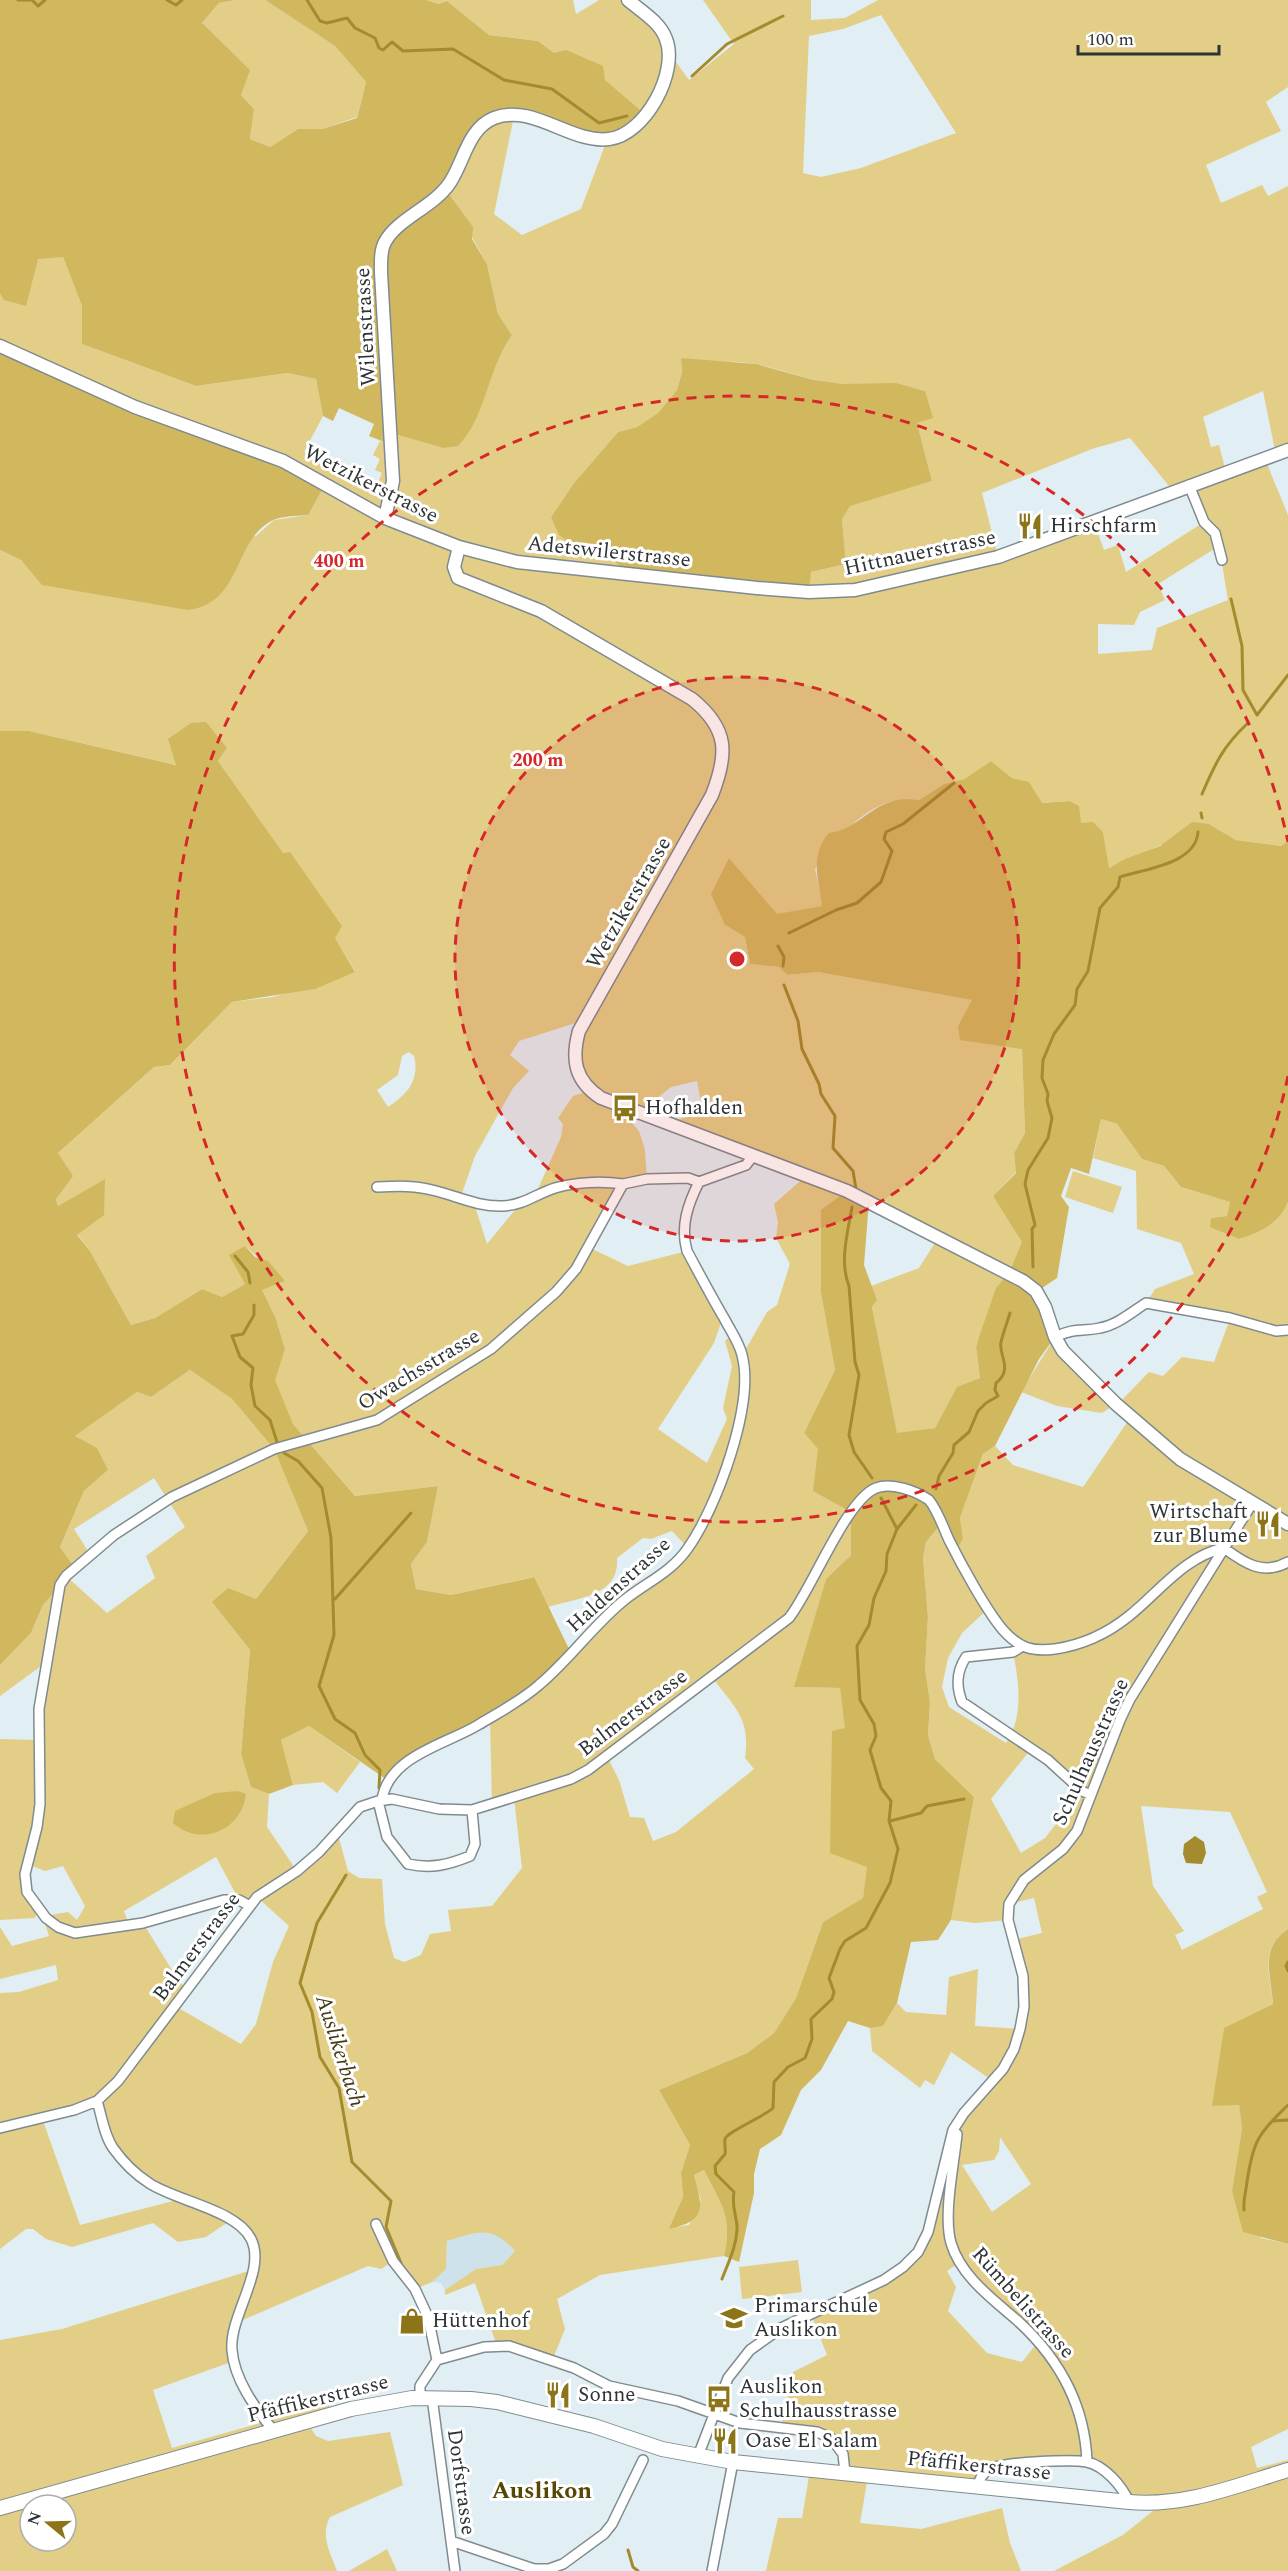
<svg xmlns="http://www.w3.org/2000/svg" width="1288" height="2571" font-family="Spectral,serif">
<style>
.built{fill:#cde2ea}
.green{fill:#e2ce87;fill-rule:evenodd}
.forest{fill:#d1b85e}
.water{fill:#a48b2d}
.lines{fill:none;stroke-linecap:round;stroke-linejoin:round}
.stream{stroke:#a48b2d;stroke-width:3}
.minor-casing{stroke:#7f8b8f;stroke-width:12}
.tertiary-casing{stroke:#7f8b8f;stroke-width:15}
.secondary-casing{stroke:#7f8b8f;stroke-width:16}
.minor{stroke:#fff;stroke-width:9}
.tertiary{stroke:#fff;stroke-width:12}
.secondary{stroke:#fff;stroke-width:14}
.ring{fill:none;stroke:#d62828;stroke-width:3;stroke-dasharray:10 8}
.labels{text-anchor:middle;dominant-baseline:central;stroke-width:6;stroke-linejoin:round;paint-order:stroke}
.street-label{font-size:21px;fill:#2e3335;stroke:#fff}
.poi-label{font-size:21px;fill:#2e3335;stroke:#fff;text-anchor:start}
.water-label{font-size:22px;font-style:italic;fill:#463b14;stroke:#fff}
.quarter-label{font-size:24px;font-weight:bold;fill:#574705;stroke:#fff}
.centre{fill:#d62828;stroke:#fff;stroke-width:3}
.ring-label{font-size:18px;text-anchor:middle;font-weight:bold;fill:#d62828;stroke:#fff;stroke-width:6;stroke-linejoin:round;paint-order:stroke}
</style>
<rect width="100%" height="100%" fill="#e1eef3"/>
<path class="built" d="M480,2232L498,2234L515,2251L502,2265L476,2269L445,2290L441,2283L432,2282L446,2269L447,2241Z"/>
<path class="green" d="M236,0H265L335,46L366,82L357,117L322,129H298L270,147L250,139L254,109L241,95L202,23L219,3Z
M426,0H573L576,14L599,0H628L659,26L669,59L676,62L689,80L734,44L703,0H811V20L845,18L878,0H1288V87L1266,102L1281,131L1206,165L1221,203L1262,185L1268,196L1288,186V450L1276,455L1263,391L1203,417L1211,447L1219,445L1226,472L1265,459L1288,515V841L1281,846L1236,840L1209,824L1108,868L1103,832L1081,823L1069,801L1041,803L1029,783L1012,778L991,761L964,779L944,784L919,800C872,793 839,835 815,869L823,906L777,915L729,858L725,925L745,937L750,964L779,967L787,975L818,972L973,1000L958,1026L1022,1048L1025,1133L1014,1153L1016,1172L993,1196L1023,1242L976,1345L980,1378L957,1388L935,1428L897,1434L872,1307L877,1300L871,1286L919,1268L938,1238L869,1201L821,1293L835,1370L804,1433L818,1449L851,1511V1555L826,1579L795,1687L840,1688L868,1867L863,1898L823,1922L796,1998L774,2033L747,2053L659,2090L690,2145L681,2173L683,2197L670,2228L689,2225L701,2200L694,2175L704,2170C721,2204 733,2216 724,2256L600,2275L557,2299L565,2329L552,2361L497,2346L475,2283L445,2295V2290L476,2269L502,2265L515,2251C490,2224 479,2232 447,2241L446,2269L432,2282L415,2289L393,2261L381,2269L368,2266L236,2323L234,2361L153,2390L172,2448L328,2404L332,2414L307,2422L316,2436L328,2441L390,2432L403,2485L330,2517C320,2536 330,2552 337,2571H0V2340L62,2329L252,2270L253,2243L231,2220L206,2237L178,2242L153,2223L72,2247L46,2239L33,2229H26L0,2249V1993L19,1992L58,1980L56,1965L0,1979V1927L12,1946L49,1936L44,1920L50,1915L68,1912L77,1920L85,1906L63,1866L45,1871L27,1864L24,1885L38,1909L35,1918L0,1920V1739L39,1740L48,1661L0,1696V1665L31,1633L43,1605L66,1576L107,1613L155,1578L146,1556L185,1527L154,1478L74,1529L90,1554L75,1568L60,1547L84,1491L108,1470L75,1436L137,1392L151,1397L190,1370L232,1399L274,1449L308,1531L256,1599L212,1602L250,1650L241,1754L251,1787L269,1794L267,1827L297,1871L337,1831L348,1871L359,1878L382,1879L385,1924L394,1958L404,1962L421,1955L430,1934L451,1931L448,1910L492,1906L522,1868L514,1798L492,1804L490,1718L571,1653L688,1548L672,1531L651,1539L643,1538L617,1558C620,1596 577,1598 548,1607L533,1577L451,1595L416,1589L411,1564L427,1542L438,1486L355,1496L293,1424L274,1380L285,1349L276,1319L261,1290L285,1281L245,1246V1284L222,1297L202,1289L155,1318L131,1325L90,1251L77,1234L104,1180L58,1206L56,1199L58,1153L154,1067L170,1065L232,1002L273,997L355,971L283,854L218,761L227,748L177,765L29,731H0V550L21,560L43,585L256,536L274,520L308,515L0,346V197L63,257L82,306V344L196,386L287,373L316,379L323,416L304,452L377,485L382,473L375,470L380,459L373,455L380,441L387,443L391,433L443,448L486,389L502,349L512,335L498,314L487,264L445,189L482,126L514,116L494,214L522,235L581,209L607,140L554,53L538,41L489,35L447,1L439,4ZM881,15L956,133L861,168L821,177L803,173L809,36L843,29ZM681,358C705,365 730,359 754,364C784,369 812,383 843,384C872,386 897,382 925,391L917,423L932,481L850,505L842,519L846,564L811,572L630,574L596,547L551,517L574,483L618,432L637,427L658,413L677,390L682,372ZM1130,438L1173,491L1189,486L1204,522L1126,572L1118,545L1104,550L1094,522L998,557L982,493L1092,449ZM1219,546L1228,600L1157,628L1152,650L1098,654V624L1134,625L1140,612L1165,600L1158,584ZM585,1020L576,1070L589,1091L573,1096L558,1118L563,1124L561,1137L533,1200L520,1204L487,1244L474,1203L460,1199L475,1156L513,1088L529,1071L510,1055L519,1041ZM409,1052L414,1056C420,1080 407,1095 388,1107L377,1090L398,1075L402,1056ZM697,1081L703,1113L665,1123L806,1176L774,1204L778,1222L776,1238L790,1264L777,1305L767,1312L743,1354L732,1334L725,1341L732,1366L723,1408L727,1419L707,1463L658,1429L714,1343L723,1317L687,1251L628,1266L588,1247L623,1184L647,1179L645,1150L639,1131L622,1112L639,1113L671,1087ZM712,1677C734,1707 751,1718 745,1758L754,1769L676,1832L653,1841L644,1818L630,1817L619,1780L607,1756ZM216,1857L239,1900L250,1906L257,1897L289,1926L273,1962L256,2024L241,2044L175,2006L188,1988L180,1983L143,1923L129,1925L124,1911ZM97,2102L112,2147L150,2185L181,2199L80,2225L42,2118ZM30,2505H66V2541H30Z
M1101,1119L1117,1124L1142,1159L1164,1166L1181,1187L1230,1202L1227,1216L1211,1218V1227L1239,1239C1261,1232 1279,1224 1288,1202V1929C1259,1947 1270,1975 1273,2004L1224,2029L1213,2106L1239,2104L1242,2128L1232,2191L1261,2238L1288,2244V2429L1251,2447L1257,2468L1288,2460V2571H1054L1123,2535L1153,2511L1151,2504L1129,2502L1125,2492L1087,2462L992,2467L978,2487L868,2476L860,2523L921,2529L1002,2508L1010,2543L1021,2571H766L778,2518H802L810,2470L844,2473L846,2463L831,2438L781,2428L793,2372L827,2355L811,2314L865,2290L918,2252L953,2130L993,2081L951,2052L934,2085L925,2080L920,2088L872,2051L870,2028L883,2026L897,2003L906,2012L946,2015L949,1977L978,1969L975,2026L1020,2029L1024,2007L1013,1940L1042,1933L1034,1898L1009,1904L1008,1920L975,1923L951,1920L974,1797L935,1759L928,1735L930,1702L925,1669L928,1617L923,1558L926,1542L941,1524L963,1538L960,1518L983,1454L995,1446L1013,1465L1083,1487L1130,1418L1117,1405L1149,1372L1163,1376L1182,1357L1214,1362L1230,1319L1146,1303L1155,1289L1194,1274L1181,1243L1137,1229L1136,1171L1093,1158ZM989,1608L1020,1647L1013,1652C1019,1682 1024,1717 1006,1743L949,1707L942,1687L948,1658L962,1633ZM1031,1749L1082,1791L1045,1838L1021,1853L991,1799ZM1141,1806L1230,1812L1267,1892L1257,1897L1263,1909L1182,1950L1175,1935L1184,1931L1153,1886ZM1000,2137L1031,2184L992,2212L962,2165L994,2160L999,2151ZM960,2262L1038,2342L1022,2362L987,2353L948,2311L956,2287L947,2271Z
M1073,1171L1122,1187L1113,1213L1065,1197Z
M1055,1337L1116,1404L1102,1413L1057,1406L1021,1392Z
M309,1726L360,1762L337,1793L323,1782L293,1785L281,1740Z
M798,2260L802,2292L742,2299L739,2267Z
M387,2549L397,2571H349Z"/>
<path class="forest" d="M0,0H236L219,3L202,23L250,70L241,95L254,109L250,139L270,147L298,129H322L357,118L366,82L335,46L265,0H426L439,4L447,1L489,35L538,41L554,53L566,50L603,66L605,80L647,116L607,140L529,118L489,121L445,189L473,227L472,239L487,264L498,314L512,335C487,369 487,416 458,446L443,448L391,433L387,443L369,436L374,424L339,408L333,421L323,416L316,379L287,373L196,386L82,344V306L63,257L38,259L26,306L4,300L0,293Z
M0,346L325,484L308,515C296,516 281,516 271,521C233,542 242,603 188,610L42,585L21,560L0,550Z
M681,358L756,364L814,380L843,384L896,383L925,391L933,418L917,423L932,481L850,506L842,519L846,564L811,572L809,592L630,574L596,547L570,543L559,535L551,517L574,483L618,432L637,427L658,413L677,390L682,372Z
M206,722L227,748L218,761L283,853L290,852L342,926L335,938L355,972L315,989L232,1002L170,1065L154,1067L58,1153L73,1176L56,1199L58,1206L105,1179L104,1215L77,1235L90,1251L131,1325L155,1318L202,1289L222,1297L245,1284L229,1255L245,1246L255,1257L268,1261L285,1281L262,1290L276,1319L285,1349L275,1380L293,1424L355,1496L438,1486L427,1542L411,1564L416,1589L451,1595L534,1577L571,1653L539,1686L414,1757L390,1782L309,1726L281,1740L293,1785L269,1794L251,1787L241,1754L250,1650L212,1602L228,1588L256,1599L308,1531L274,1449L232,1399L190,1370L151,1397L137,1392L75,1436L97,1448L108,1470L84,1491L60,1547L75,1568L43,1605L31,1633L0,1665V731H29L176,765L168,739L191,723Z
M991,761L1012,778L1029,782L1042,803L1069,801L1079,806L1081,823L1093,822L1103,832L1109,868L1125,859L1160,846L1192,822L1209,824L1236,840L1281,846L1288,841V1202C1279,1224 1261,1232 1239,1239L1210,1227L1211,1218L1227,1216L1230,1202L1181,1187L1164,1166L1142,1159L1117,1124L1101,1119L1089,1174L1071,1168L1061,1196L1069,1207L1057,1278L1036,1292L1055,1337L1039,1359L995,1446L983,1454L960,1518L963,1538L955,1553L941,1524L926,1542L923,1558L928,1617L925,1669L930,1702L928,1735L935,1759L974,1797L951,1920L938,1940L911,1942L897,2003L883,2026L870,2028L848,2021L821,2070L801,2090L781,2135L760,2149L754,2174V2193L739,2262L724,2256C733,2216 721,2204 704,2170L694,2175C703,2207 707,2221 669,2229L683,2197L681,2173L690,2145L659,2090L747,2053L774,2033L796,1998L823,1922L863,1898L867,1867L830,1853L832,1731L845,1728L840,1688L794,1687L826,1579L851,1555V1512L813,1491L818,1449L804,1433L835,1370L821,1293V1210L847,1191L869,1201L864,1265L877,1300L872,1307L897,1433L935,1428L957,1387L980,1378L976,1346L996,1288L1009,1273L1022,1242L993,1196L1016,1173L1014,1153L1025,1133L1022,1049L960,1040L958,1026L972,1000L818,972L787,975L779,967L750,964L745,937L725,925L711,894L729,858L777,914L822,906C819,880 809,856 829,833C862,830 875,793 919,800L944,784L964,779Z
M238,1791L246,1794C242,1830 201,1848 173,1823L175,1811L215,1793Z
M1288,1929V2244L1243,2232L1232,2191L1242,2128L1239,2105L1212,2106L1224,2028L1273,2004C1271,1974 1259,1948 1288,1929Z"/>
<path class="water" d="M1195,1836L1204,1842L1206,1853L1202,1864L1186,1863L1183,1854L1184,1844Z"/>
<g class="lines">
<path class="stream" d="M18,0H32L38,6L45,0
M167,0L176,5L182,0
M307,0L320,21L327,23L347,18L355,28L375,38L379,48L383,50L392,42L403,51L453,49L504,80L552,89L599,123L627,116
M692,76L727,44L783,16
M1231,599L1242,646L1243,690L1257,715L1288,675
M1202,794C1215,764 1223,746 1248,723
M1201,813L1202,818
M789,933L836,910L857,903L881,882L892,851L884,839L886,832L903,824L954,783
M778,946L784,957L783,966
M784,985L798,1021L802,1049L819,1084L821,1094L835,1116L833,1148L853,1171L856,1189
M852,1207C848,1232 839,1261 849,1286L855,1362L859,1375L849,1435L854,1452L872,1478
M235,1256L248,1272L250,1283
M1033,1267L1032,1229L1035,1225L1025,1184L1028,1170L1048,1138L1052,1118L1047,1101L1048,1094L1042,1078L1043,1060L1054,1034L1075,1005L1077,989L1088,971L1100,908L1118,887L1120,877C1144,869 1196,864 1198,832
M254,1305V1315L243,1334L232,1336L240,1357L253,1368L251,1385L255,1406L270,1420L277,1442
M284,1453L298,1461L322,1488L331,1538L334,1635L319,1686L335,1719L355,1733L365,1755L380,1770L379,1788
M936,1489L939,1476L953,1453L954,1445L969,1432L978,1411L986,1403L998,1396L995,1390L996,1383C1014,1369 998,1355 1001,1342C1003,1333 1007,1323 1010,1313
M897,1529L916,1505
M335,1599L411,1513
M890,1821L921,1813L927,1806L964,1799
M346,1875L317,1923L300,1983L312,2012L320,2057L339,2088L352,2162L391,2201L386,2227L401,2263
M1288,1962L1286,1966L1288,1971
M1272,2121L1288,2120
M1244,2210C1243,2199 1246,2192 1247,2182C1253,2141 1258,2134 1288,2105
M722,2279C728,2263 736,2248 737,2230C738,2217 731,2210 734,2192L716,2174L715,2166L725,2154C726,2149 724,2143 725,2139C727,2132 765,2116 773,2108L774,2082L788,2067L805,2058L812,2039L811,2019L832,1999L834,1992L829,1978L840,1949L845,1941L866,1928L890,1883L898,1849L889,1821L891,1801L881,1788L870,1750L876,1736L874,1724L860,1700L857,1646L869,1625L874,1598L886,1571L887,1554L897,1529L881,1498
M628,2550L633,2567L638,2571"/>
<g class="minor-casing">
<path id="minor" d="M1189,485L1204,522L1215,533L1222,560
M377,1187C397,1186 416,1185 436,1191C459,1197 479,1207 503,1206C524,1205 536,1194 555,1188C575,1182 602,1181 623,1184
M1055,1337C1076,1327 1081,1332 1100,1328C1117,1325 1132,1312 1146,1303L1230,1318L1276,1331L1288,1330
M1021,1647L1013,1652L966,1657C956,1672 956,1686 962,1702L1048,1760L1082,1791L1091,1795
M382,1800C388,1756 447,1744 478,1725C498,1713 521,1701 539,1685C569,1660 592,1627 622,1602C645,1583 671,1573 688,1548C717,1507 755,1404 742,1355C739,1342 730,1330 724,1318C711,1296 699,1273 687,1251C680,1226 688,1204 699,1182
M378,1801L387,1837L408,1864C431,1869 448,1865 470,1856L475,1844L472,1810
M250,1906L239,1900H224L143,1923L75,1933L58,1927L46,1918L27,1892L25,1874L37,1827L40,1804L39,1709L60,1585L66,1576L114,1535L172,1497L274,1449L377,1420L491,1349L556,1292L576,1269L623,1184L647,1179L688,1178L699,1182L746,1165L753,1156
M97,2101C102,2117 104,2135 113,2148C123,2162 135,2174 149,2183C176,2201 237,2210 251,2239C267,2270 229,2316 232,2350C234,2379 255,2408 273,2430
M0,2128L74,2110L97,2101L118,2081L257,1897L297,1871L319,1852L360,1807L378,1801L392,1799L439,1809L472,1810L571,1779L588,1770L789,1618C812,1589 846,1500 876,1488C892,1482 916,1491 929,1500C938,1511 943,1527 949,1540C961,1564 986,1610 1003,1630C1019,1648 1032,1652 1055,1649C1082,1645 1108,1633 1129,1616C1159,1592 1185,1556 1224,1548C1244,1563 1263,1576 1288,1562
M957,2134C954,2165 943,2215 951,2243C961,2277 994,2300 1019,2322C1060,2360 1085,2406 1087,2462
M376,2224L393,2261L415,2289L428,2317L437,2360L420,2386V2398
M437,2360L484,2347L509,2346L574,2368L609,2386L678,2401L740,2423L817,2432L831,2438L843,2454L845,2473
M432,2397L455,2571
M698,2456L728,2378L750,2350L781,2328L884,2280L903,2267L918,2252L928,2232L953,2130L964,2113L1003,2069L1014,2049L1020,2029L1024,2007L1023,1976L1008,1920L1009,1904L1024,1880L1063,1849L1077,1831L1120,1720L1130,1699L1253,1502
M978,2487C979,2479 982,2473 990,2469C1003,2462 1072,2459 1087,2462C1105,2466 1122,2486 1129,2502
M451,2541L534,2569H549L563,2564L604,2534L612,2524L643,2460
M712,2571L733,2462"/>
</g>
<g class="tertiary-casing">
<path id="tertiary" d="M0,346L135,407L283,461L385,518L459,547L517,562L757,588L809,592L855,590L998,557L1288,450
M385,518L393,481L381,273C381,263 380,251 385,242C397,219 433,207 449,184C464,163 467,129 494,118C533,103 571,144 609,139C645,135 679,72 666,39C660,22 641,11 628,0
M459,547L454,567L458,578L541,611L692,699C729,729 728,754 712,795L579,1031C571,1060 575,1081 601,1098L847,1191L1023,1281L1036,1291L1045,1307L1055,1337L1063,1351L1116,1404L1180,1459L1288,1524"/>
</g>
<g class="secondary-casing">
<path id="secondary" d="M0,2508L351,2409L412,2398L471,2399L497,2402L594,2426L662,2449L733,2462L1129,2502C1185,2507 1235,2486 1288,2470"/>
</g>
<use href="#minor" class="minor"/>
<use href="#tertiary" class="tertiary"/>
<use href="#secondary" class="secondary"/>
</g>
<circle cx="737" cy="959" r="282" fill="#d62828" fill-opacity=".12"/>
<g class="ring">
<circle cx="737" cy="959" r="282"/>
<path d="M1288 1076A563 563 0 1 1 1288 842"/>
</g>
<defs>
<g id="restaurant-bare" transform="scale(2.07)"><path d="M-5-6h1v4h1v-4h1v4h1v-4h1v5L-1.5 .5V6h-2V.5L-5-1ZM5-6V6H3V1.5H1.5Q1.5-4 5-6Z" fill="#8c7518" stroke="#fff" stroke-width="2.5" paint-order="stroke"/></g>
<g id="bus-bare" transform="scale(2.07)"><path d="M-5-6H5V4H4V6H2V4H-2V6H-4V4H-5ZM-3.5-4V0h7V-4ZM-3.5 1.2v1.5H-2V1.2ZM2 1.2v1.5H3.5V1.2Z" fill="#8c7518" stroke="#fff" stroke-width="2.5" paint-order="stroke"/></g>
<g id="school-bare" transform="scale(2.07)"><path d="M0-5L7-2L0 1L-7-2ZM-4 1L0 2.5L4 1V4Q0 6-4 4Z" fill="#8c7518" stroke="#fff" stroke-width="2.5" paint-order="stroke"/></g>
<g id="shop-bare" transform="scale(2.07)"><path d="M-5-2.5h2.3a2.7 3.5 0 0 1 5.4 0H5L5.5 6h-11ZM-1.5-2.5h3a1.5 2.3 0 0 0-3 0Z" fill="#8c7518" stroke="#fff" stroke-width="2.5" paint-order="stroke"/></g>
</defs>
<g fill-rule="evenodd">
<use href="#restaurant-bare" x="1030" y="526"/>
<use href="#bus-bare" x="625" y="1108"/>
<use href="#restaurant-bare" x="1268" y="1524"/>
<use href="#school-bare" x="734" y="2318"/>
<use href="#shop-bare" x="412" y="2321"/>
<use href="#restaurant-bare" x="558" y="2395"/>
<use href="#bus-bare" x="719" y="2399"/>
<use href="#restaurant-bare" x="725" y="2441"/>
</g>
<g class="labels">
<g class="street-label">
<text transform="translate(366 327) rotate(-93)">Wilenstrasse</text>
<text transform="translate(371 484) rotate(27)">Wetzikerstrasse</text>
<text transform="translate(609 552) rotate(6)">Adetswilerstrasse</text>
<text transform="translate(920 553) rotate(-12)">Hittnauerstrasse</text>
<text transform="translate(629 903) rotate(-60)">Wetzikerstrasse</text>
<text transform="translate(419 1370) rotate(-31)">Owachsstrasse</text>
<text transform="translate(619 1585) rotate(-42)">Haldenstrasse</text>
<text transform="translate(633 1713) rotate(-37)">Balmerstrasse</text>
<text transform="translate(1091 1752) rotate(-66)">Schulhausstrasse</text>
<text transform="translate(197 1947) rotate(-53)">Balmerstrasse</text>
<text transform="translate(1023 2303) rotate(48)">Rümbelistrasse</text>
<text transform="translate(318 2399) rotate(-14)">Pfäffikerstrasse</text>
<text transform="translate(979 2466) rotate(6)">Pfäffikerstrasse</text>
<text transform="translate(461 2482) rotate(82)">Dorfstrasse</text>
</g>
<g class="poi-label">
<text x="1050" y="526">Hirschfarm</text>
<text x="645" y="1108">Hofhalden</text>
<text x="1248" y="1512" text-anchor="end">Wirtschaft<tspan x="1248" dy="24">zur Blume</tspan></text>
<text x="754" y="2306">Primarschule<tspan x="754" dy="24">Auslikon</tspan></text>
<text x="432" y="2321">Hüttenhof</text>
<text x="739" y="2387">Auslikon<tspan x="739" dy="24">Schulhausstrasse</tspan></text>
<text x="578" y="2395">Sonne</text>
<text x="745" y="2441">Oase El Salam</text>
</g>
<g class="water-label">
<text transform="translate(340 2051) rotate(72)">Auslikerbach</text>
</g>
<g class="quarter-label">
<text x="542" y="2491">Auslikon</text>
</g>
</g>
<circle cx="737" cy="959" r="9" class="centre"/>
<g class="ring-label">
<text x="339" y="567">400 m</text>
<text x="538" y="766">200 m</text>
</g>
<g transform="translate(48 2523) rotate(289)"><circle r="28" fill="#ffffff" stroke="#abadae" stroke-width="1.5"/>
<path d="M0-4.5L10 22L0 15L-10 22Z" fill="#8c7518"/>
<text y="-9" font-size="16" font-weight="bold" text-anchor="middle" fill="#2e3335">N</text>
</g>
<path d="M1078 45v9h141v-9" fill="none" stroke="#2e3335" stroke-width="3"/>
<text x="1087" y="45" font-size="18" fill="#2e3335" stroke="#ffffff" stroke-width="4.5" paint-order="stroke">100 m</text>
</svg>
